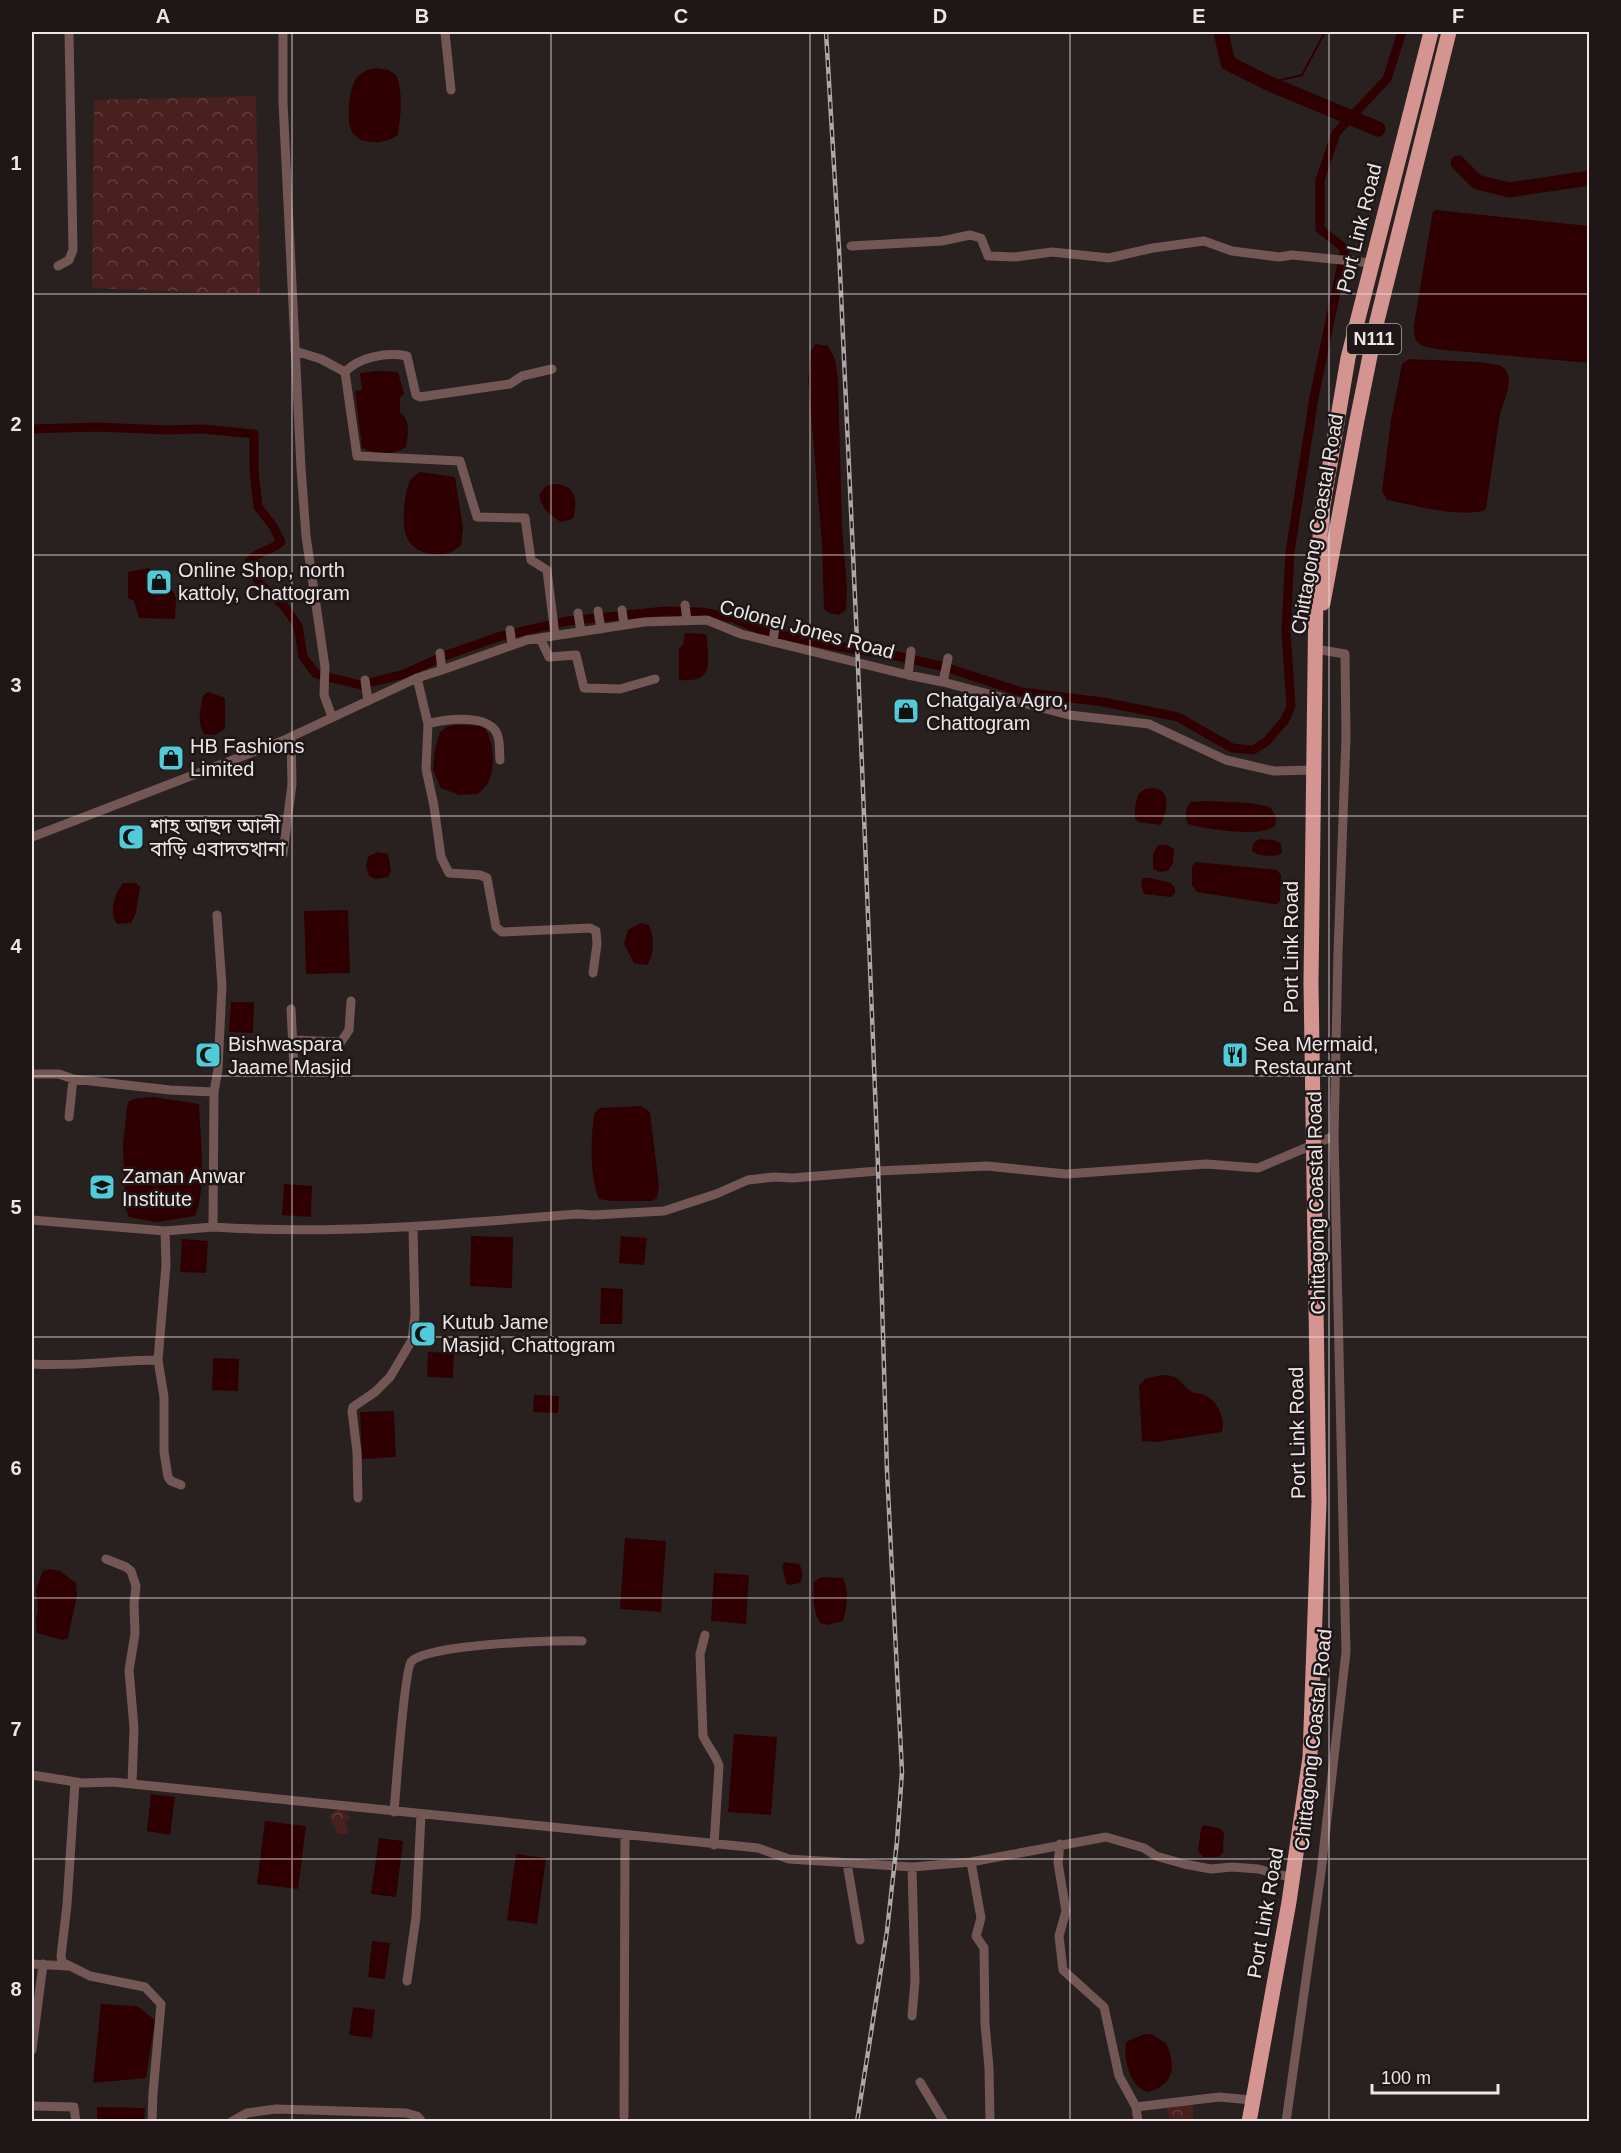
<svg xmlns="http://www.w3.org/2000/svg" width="1621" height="2153" font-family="Arial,'Noto Sans Bengali',sans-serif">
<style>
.park{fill:url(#park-crowns)}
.water{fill:#2f0001}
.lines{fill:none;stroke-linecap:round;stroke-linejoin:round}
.stream{stroke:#2f0001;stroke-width:2}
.canal{stroke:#2f0001;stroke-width:9}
.river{stroke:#2f0001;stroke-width:15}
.minor{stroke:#735755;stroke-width:9}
.trunk{stroke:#d49590;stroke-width:15}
.rail-casing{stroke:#ada6a6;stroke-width:4.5}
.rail{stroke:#1f1717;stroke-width:2;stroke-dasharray:7;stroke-linecap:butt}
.grid{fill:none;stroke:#ece6e6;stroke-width:1.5;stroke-opacity:0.55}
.labels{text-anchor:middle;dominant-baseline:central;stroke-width:5;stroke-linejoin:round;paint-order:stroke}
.shield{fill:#1f1717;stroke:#aea8a8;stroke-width:1.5}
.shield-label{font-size:18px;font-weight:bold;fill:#ece6e6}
.street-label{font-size:20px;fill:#ece6e6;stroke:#1f1717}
.poi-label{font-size:20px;fill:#ece6e6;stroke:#1f1717;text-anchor:start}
.neatline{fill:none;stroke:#ece6e6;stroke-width:2}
.grid-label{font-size:20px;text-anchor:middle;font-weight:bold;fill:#ece6e6}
</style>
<defs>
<pattern id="park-crowns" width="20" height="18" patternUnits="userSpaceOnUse" patternTransform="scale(1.5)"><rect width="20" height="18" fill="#48201d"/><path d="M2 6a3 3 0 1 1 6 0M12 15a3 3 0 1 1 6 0" fill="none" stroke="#63403e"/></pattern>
</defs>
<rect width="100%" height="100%" fill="#292120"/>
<path class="park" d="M256,96L260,295L92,288L94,100Z
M339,1808L351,1818L345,1821L348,1834H338L329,1816Z
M1193,2102V2121H1170L1166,2106Z"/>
<path class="water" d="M376,68L389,70L397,76C403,96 401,114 398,135C386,144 359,147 351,130C346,119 349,89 356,79C361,72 368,69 376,68Z
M1436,210L1589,226V363L1444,350C1425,347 1412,348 1414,325L1432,216L1433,212Z
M816,344L828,346L835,359L838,379L842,526L847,590L846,610L839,615L829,613L824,609L822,543L808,379L811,350Z
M1409,359L1479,362L1499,365L1505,369L1509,377L1508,390L1500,414L1486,508L1483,511C1453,517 1417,506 1387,500L1382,491L1391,420L1402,364Z
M377,371L398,372L404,394L400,398V412C411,421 408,434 406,447C394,456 375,454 362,448L355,391L362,390L360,373Z
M420,472L455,477L463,528L461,545C457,548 453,552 449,553C435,558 413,552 407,538C401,526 404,493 410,481C412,477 416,475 420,472Z
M553,484C577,485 578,500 573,519L561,522C549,515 542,509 539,495L546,486Z
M149,568L153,573V586L172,589L176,598L175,619L139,618L134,601L128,598V572Z
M685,633L704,634L707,636C708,664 715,683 679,680V649L683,645Z
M208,692L225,698V729L214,735L204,734C197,723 200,708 203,696Z
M460,725L483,726C494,738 496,768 488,783C486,787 481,791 478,794L459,795L441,788L433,770L435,749L440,732L448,726Z
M1153,788C1173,790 1166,812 1161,825L1139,822L1135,819V808L1138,794L1145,789Z
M1206,801L1250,803L1270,807L1276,816L1275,826C1262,838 1205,829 1188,824C1185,816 1185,808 1191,802Z
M1259,839L1273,840L1281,843L1282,852L1279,855C1270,856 1260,857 1252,851L1253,844Z
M1158,845H1167L1174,849L1173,863L1168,871L1159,872L1153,869V854Z
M377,852L388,854L391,871L388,877L376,879L369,876L366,866L368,857Z
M1196,862L1277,870L1281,875L1280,901L1277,904H1273L1197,892L1192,885V866Z
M1143,878H1150L1171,883L1175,888V893L1171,897L1144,894L1141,885Z
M123,883H136L140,887L136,913L131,923L117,924C108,912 115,894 123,883Z
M348,910L350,973L306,974L304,911Z
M641,923L649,925C654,938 655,954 647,965L634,963L624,944L628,930Z
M231,1002H254L253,1033L229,1032Z
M154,1097L199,1104C200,1134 207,1190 195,1216L157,1222L129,1217L125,1207L123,1145L127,1107L129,1101L138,1098Z
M640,1106L650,1112L659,1186L657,1198L652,1201H611L599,1199C589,1174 591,1140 594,1114L599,1108Z
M284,1184L312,1186L311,1217L282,1215Z
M471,1236L513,1237L512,1288L470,1286Z
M621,1236L647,1238L644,1265L619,1263Z
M182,1239L208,1241L206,1273L180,1272Z
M601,1288L623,1289L622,1324H600Z
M428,1352L454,1353L453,1378L427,1377Z
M213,1358L239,1359L238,1391L212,1390Z
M1161,1375C1182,1375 1178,1383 1192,1392C1198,1395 1196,1392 1201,1394C1217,1398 1226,1418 1222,1432L1157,1442L1142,1441L1139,1386L1145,1379Z
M534,1395L559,1396L558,1413L533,1412Z
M394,1411L396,1457L362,1459L360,1412Z
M625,1538L666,1541L661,1612L620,1609Z
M784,1562L799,1564C803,1569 803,1578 800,1583L789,1585L786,1583L782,1567Z
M50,1569L60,1571L76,1583L77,1595L68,1638L62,1640L37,1633L36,1621L38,1607L36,1589L43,1571Z
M714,1573L749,1575L746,1624L711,1621Z
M821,1577L843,1578C849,1591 847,1608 843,1621L827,1625L820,1623C813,1611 813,1596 814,1582Z
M734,1734L777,1737L771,1815L728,1812Z
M151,1794L175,1797L170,1835L147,1831Z
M265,1821L306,1826L298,1889L257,1884Z
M1204,1825L1221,1829L1224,1833L1223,1853L1218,1857H1203L1198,1851L1201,1828Z
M379,1838L403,1841L396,1897L371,1894Z
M516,1854L546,1858L537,1924L507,1920Z
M372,1941L390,1943L385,1979L368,1977Z
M101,2004L137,2006L155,2020L146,2078L93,2083Z
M353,2007L375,2010L372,2038L349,2035Z
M1144,2034H1151L1166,2043C1177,2066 1174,2086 1147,2092C1130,2086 1123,2058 1126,2042Z
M97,2107L145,2108L144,2121H97Z"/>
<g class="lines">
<path class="stream" d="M1268,83L1302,75L1325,32"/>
<path class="canal" d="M32,429L97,427L167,430L203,429L254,434V471L258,507L273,526L281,542C271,551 257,551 249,562L260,584L285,607L298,626L303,657L316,674L361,685L404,674L444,656L498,637L567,621L665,611L701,612L733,618L765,632L846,648L892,655L945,667L1021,692L1103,702L1178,717L1232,748L1253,750L1266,742L1285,720L1291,706L1286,631L1290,552L1314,397L1345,249L1320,229V180L1336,133L1387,79L1402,32"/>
<path class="river" d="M1221,32L1228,63L1268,83L1378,129
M1458,163L1477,182L1509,190L1590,178"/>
<path class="minor" d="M283,32V102L301,468L306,536L325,667L324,695L332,717
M445,32L451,90
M851,246L942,241L970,235L981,238L988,256L1015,257L1052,252L1109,258L1153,248L1204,241L1232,251L1279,257L1292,255L1372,263
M58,266L69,260L73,250L69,32
M295,351L321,359L345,372
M552,369L522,376L510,384L420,397L416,395L407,356C386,352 359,357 345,372L357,456L460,461L477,517L525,518L531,560L547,570L555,635
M685,605L687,621
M622,610L624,625
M598,611L601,629
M578,613L581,632
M510,630L512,645
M540,638L549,657L576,655L584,688L620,689L655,679
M773,642L775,627
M440,653L442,670
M908,675L911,651
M417,678L428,724L426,769L434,806L441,857L449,873L480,875L487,878L496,927L502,932L590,928L596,931L597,944L593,973
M365,680L368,701
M943,682L948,658
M428,724C444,719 480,715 493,728C501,735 499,750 500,760
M32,837L282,741L417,678L442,670L527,640L644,622L707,620L741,634L908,675L943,682L1069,715L1149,724L1226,760L1274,771L1313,770
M283,854L292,784L291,737
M291,1009L294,1069
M293,1040L341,1042L349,1030L351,1001
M32,1074H59L73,1079L69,1117
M73,1079L170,1090L214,1092
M32,1220L165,1231L166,1265L158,1360L164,1397V1452L168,1477L171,1481L181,1485
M213,1227C335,1235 456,1224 577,1214L594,1215L664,1211L716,1194L748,1180L774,1177L793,1178L878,1171L987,1166L1066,1174L1206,1164L1258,1168L1334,1136
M165,1231L213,1227L214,1092L218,1069L222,986L217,915
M32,1364C73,1367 116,1360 158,1360
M358,1498L357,1452L352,1411L353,1407L375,1392L390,1377L412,1340L415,1315L413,1228
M106,1559L126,1567L131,1571L136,1586L134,1604L135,1634L129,1670L134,1728L132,1784
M705,1635L700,1654L703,1736C708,1747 716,1755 719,1766L714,1845
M32,1775L82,1783L113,1782L758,1848L789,1859L912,1867L971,1862L1106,1837L1144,1848L1156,1856L1184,1864L1211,1869L1232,1867L1258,1869L1293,1878
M75,1782L67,1905L61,1956L62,1962L90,1976L145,1987L161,2004L153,2093L152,2122
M394,1812C396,1790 404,1672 411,1662C424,1644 556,1640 582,1641
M1060,1844L1058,1863L1066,1911L1059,1936L1063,1970L1104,2007L1119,2076L1136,2107
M971,1862L981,1918L976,1936L984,1948L985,2024L989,2068L990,2122
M847,1863L860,1940
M32,1964L68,1966
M407,1981L416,1917L421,1814
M912,2016L915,1981L912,1867
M32,2050L43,1964
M920,2082L944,2122
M32,2106L74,2107L76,2122
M624,2116L625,1836
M231,2122L247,2113L276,2109L406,2113L417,2116L422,2122
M1138,2122L1136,2107L1219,2097L1252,2100
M1286,2122L1321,1872L1346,1652L1334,1136L1338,953L1346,738L1345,654L1315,649"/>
<path class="trunk" d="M1323,603L1356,425L1377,321L1449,32
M1249,2122L1289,1902L1310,1757L1319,1502L1311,983L1316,590L1322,511L1348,358L1431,32"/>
<g class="rail-casing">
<path id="rail" d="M826,32L839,250L857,641L878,1166L887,1471L902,1772L897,1841L887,1931L857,2122"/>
</g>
<use href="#rail" class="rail"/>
</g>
<path class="grid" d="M292,32V2122M551,32V2122M810,32V2122M1070,32V2122M1329,32V2122M32,294H1590M32,555H1590M32,816H1590M32,1076H1590M32,1337H1590M32,1598H1590M32,1859H1590"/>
<defs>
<g id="shop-square" transform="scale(1.35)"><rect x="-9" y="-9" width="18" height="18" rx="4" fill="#52cbd8" stroke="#1f1717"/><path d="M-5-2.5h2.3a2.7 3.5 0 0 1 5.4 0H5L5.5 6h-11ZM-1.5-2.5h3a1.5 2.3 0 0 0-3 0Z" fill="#111"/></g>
<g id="mosque-square" transform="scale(1.35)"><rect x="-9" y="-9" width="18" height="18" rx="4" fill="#52cbd8" stroke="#1f1717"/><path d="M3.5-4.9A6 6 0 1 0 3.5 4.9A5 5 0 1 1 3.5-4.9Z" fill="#111"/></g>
<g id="restaurant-square" transform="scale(1.35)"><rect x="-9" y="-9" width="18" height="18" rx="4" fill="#52cbd8" stroke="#1f1717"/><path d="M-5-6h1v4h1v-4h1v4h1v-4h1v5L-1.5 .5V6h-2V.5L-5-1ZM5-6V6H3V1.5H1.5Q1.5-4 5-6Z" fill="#111"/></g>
<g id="school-square" transform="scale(1.35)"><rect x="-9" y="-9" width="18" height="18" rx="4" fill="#52cbd8" stroke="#1f1717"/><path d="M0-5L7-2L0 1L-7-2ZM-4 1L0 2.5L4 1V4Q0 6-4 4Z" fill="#111"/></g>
</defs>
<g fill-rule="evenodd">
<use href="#shop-square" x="159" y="582"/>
<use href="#shop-square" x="906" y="711"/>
<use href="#shop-square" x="171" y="758"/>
<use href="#mosque-square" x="131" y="837"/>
<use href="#mosque-square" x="208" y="1055"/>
<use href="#restaurant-square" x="1235" y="1055"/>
<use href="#school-square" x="102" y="1187"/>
<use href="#mosque-square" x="423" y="1334"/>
</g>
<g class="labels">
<rect class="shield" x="1347" y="324" width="54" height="30" rx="4.5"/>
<g class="shield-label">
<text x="1374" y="339">N111</text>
</g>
<g class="street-label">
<text transform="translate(1359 228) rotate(-76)">Port Link Road</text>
<text transform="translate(1317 524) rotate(-80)">Chittagong Coastal Road</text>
<text transform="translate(807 629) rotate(15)">Colonel Jones Road</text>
<text transform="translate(1291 947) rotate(-90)">Port Link Road</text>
<text transform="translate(1316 1203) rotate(-91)">Chittagong Coastal Road</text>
<text transform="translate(1297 1433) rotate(-91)">Port Link Road</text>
<text transform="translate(1313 1740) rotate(-84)">Chittagong Coastal Road</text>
<text transform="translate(1265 1913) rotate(-80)">Port Link Road</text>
</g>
<g class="poi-label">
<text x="178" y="570">Online Shop, north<tspan x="178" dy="23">kattoly, Chattogram</tspan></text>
<text x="926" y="700">Chatgaiya Agro,<tspan x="926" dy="23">Chattogram</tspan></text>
<text x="190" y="746">HB Fashions<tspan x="190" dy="23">Limited</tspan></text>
<text x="150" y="826">শাহ আছদ আলী<tspan x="150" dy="23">বাড়ি এবাদতখানা</tspan></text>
<text x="228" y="1044">Bishwaspara<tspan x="228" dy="23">Jaame Masjid</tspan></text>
<text x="1254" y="1044">Sea Mermaid,<tspan x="1254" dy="23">Restaurant</tspan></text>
<text x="122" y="1176">Zaman Anwar<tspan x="122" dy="23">Institute</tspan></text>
<text x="442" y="1322">Kutub Jame<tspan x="442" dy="23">Masjid, Chattogram</tspan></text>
</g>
</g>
<rect width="1621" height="2153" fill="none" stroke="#1f1717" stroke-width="66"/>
<path d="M1372 2084v9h126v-9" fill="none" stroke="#ece6e6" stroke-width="3"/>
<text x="1381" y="2084" font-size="18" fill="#ece6e6" stroke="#1f1717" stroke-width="4.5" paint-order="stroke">100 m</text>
<rect x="33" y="33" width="1555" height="2087" class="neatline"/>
<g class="grid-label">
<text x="163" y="23">A</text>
<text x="422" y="23">B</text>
<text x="681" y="23">C</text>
<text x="940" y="23">D</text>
<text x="1199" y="23">E</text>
<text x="1458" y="23">F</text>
<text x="16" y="170">1</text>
<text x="16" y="431">2</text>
<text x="16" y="692">3</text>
<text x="16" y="953">4</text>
<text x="16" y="1214">5</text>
<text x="16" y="1475">6</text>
<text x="16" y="1736">7</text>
<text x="16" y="1996">8</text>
</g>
</svg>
